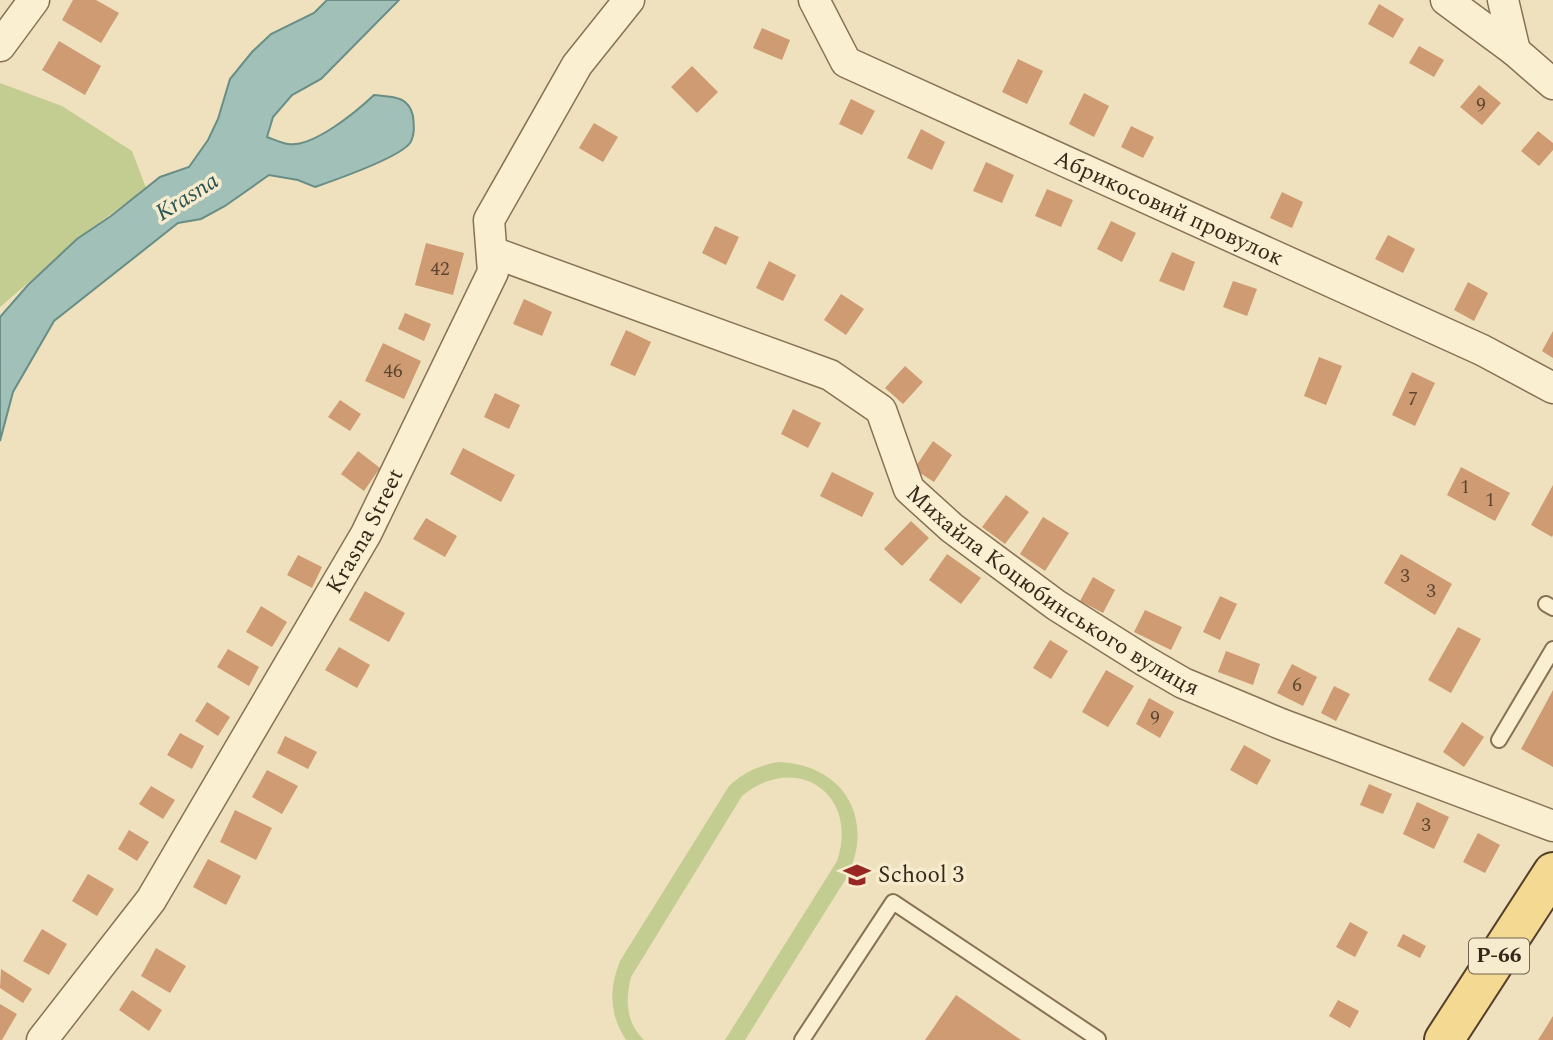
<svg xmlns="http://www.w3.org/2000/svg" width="1553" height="1040" font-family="Spectral,serif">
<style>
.green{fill:#c4cd91}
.water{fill:#a1c0b8;stroke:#688e86;stroke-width:2}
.building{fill:#ce9b72}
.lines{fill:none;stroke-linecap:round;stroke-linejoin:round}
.lane-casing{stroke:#877256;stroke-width:18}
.street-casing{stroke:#877256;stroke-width:33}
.primary-casing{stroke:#543f2b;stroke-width:42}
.lane{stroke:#faefd0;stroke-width:14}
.street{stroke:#faefd0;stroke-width:30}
.primary{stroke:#f4d993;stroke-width:38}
.labels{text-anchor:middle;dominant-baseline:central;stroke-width:7;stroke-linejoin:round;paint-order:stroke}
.number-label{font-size:19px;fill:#5c4631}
.shield{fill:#f6ebcd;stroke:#706350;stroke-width:2}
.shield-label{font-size:21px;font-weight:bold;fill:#36291b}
.street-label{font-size:23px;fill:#36291b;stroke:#f6ebcd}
.poi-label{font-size:23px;fill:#36291b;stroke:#f6ebcd;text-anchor:start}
.water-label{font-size:24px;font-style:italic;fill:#2a5655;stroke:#f6ebcd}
</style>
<rect width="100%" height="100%" fill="#efe1bd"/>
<path class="green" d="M0,83L62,106L132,151L146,188L92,228L0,307Z
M778,762C843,764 876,818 847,877L745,1040H725L837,861C860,794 796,751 742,796L631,977C625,1001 626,1022 644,1040H626C609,1014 609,989 620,961L729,786C744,772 758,766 778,762Z"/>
<path class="water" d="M327,0H399L321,79L292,95L273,117L267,137C273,139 281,143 288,144C313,148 357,111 374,95C392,97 408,95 413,116C414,125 415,135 410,143C399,158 335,180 315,187L298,180L269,175L225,206L201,219L178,223L54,321L13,392L0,441V317L28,285L77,239L111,216L160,177L189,167L208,140L218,119L230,79L252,52L271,34L314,13Z"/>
<path class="building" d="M73,0H96L119,13L101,43L62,20Z
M1379,4L1404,19L1393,38L1368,24Z
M762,28L790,40L782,60L753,48Z
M59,41L101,66L85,95L42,70Z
M1419,46L1444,60L1434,77L1409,63Z
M1018,59L1043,71L1027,104L1002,92Z
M692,66L718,92L697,113L671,87Z
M1479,85L1501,103L1482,125L1460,107Z
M1084,93L1109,106L1094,137L1069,124Z
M851,99L875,111L862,135L839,124Z
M594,123L618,137L603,162L579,148Z
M1131,126L1154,137L1143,158L1121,147Z
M921,129L945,142L932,170L907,158Z
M1538,131L1553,143V150L1539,166L1521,151Z
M986,162L1014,175L1002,203L973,191Z
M1047,189L1073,200L1061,227L1035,216Z
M1282,192L1303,202L1292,228L1270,218Z
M1111,221L1136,233L1122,262L1097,249Z
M715,226L739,237L726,265L702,253Z
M1388,235L1415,249L1403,273L1375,259Z
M426,243L464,253L453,295L415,285Z
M1172,252L1195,262L1184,291L1159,281Z
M769,261L796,275L783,301L756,288Z
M1233,281L1257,289L1247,316L1223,307Z
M1468,282L1488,293L1474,321L1454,310Z
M841,294L864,309L846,335L824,320Z
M524,299L552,312L542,336L513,324Z
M405,313L431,324L424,341L398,329Z
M626,330L651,342L635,376L610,365Z
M1553,331V358L1542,351Z
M383,343L421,361L404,399L365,381Z
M1319,357L1342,366L1326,405L1304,396Z
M905,366L923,382L903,404L885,388Z
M1412,372L1435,383L1415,426L1392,415Z
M495,393L520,405L509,429L484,417Z
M340,400L361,414L350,431L328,417Z
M793,409L821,423L808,448L781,434Z
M933,441L952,455L934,482L914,469Z
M463,448L515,475L501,502L450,474Z
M358,451L380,468L364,491L341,474Z
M1461,467L1510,493L1495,521L1447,495Z
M832,472L874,493L862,517L820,496Z
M1553,485V535L1552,537L1531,525Z
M1006,495L1029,512L1005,544L982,527Z
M1043,517L1069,533L1045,571L1020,554Z
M426,518L457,536L445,557L413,539Z
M911,521L929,538L902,566L884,549Z
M947,554L981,578L961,604L929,580Z
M1401,554L1452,584L1435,615L1384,583Z
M298,555L322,567L312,588L287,575Z
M1093,577L1115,590L1103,613L1080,601Z
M365,591L405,613L389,642L349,620Z
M1220,596L1237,604L1220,640L1203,632Z
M261,606L287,622L272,647L246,632Z
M1145,610L1182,627L1171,650L1134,632Z
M1458,627L1481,639L1451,693L1428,680Z
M1050,640L1068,651L1051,679L1033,668Z
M339,647L370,665L357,688L325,670Z
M228,649L259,667L249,686L217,667Z
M1226,651L1260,664L1253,685L1218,672Z
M1292,664L1317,677L1303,706L1277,693Z
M1106,670L1134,686L1108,727L1082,712Z
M1334,686L1350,694L1336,721L1321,713Z
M1553,690V767L1521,749Z
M1149,698L1174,712L1160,738L1136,724Z
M207,702L230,717L218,736L195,721Z
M1462,722L1484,737L1464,767L1443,752Z
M180,733L204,746L192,769L167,755Z
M285,736L317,752L308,769L277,753Z
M1244,745L1271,760L1257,785L1230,770Z
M267,770L298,786L282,814L252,797Z
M1369,784L1392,794L1383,814L1360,805Z
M151,786L175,800L163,819L139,804Z
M1417,802L1449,817L1434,849L1403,834Z
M235,810L272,828L256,860L220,842Z
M129,830L149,842L137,861L118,849Z
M1478,833L1500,845L1485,873L1463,862Z
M208,859L241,876L226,905L193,887Z
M88,874L114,889L97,916L72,901Z
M1350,922L1368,932L1355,957L1336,947Z
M42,929L67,944L49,975L23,961Z
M1403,934L1426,946L1420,958L1397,946Z
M156,948L186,966L170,993L141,976Z
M1,969L32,989L23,1003L0,988Z
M132,990L162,1010L149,1031L119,1010Z
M956,995L1021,1040H925Z
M1338,1000L1359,1011L1350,1028L1329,1016Z
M0,1004L17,1014L2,1040H0Z
M1553,1016V1040H1538L1545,1029Z"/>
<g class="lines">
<g class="lane-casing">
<path id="lane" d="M1546,604L1553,608
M1499,740L1553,649
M802,1040L893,902L1098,1039"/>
</g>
<g class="street-casing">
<g id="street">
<path id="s1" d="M814,0L846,62L1482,350L1553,388"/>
<path d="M1446,0L1515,51L1553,84"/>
<path d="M1503,0L1515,51"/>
<path d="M0,46L34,0"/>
<path id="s2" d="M492,252L830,375L881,410L909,489L952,528L1056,605L1145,661L1183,683L1281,724L1553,826"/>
<path id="s3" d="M42,1040L151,900L366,534L493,272L489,220L577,65L629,0"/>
</g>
</g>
<g class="primary-casing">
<path id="primary" d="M1444,1040L1553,872"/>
</g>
<use href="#lane" class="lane"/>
<use href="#street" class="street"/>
<use href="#primary" class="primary"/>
</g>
<defs>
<g id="school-bare" transform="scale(2.1)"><path d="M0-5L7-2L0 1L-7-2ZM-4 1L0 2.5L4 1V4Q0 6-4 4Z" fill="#982724" stroke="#f6ebcd" stroke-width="2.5" paint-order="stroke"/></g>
</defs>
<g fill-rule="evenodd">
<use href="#school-bare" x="857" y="875"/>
</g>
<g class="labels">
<g class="number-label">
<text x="1481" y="105">9</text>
<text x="440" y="269">42</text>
<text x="393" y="371">46</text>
<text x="1413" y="399">7</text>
<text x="1465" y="487">1</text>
<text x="1490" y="500">1</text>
<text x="1405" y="576">3</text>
<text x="1431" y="591">3</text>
<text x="1297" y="685">6</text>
<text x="1155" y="718">9</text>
<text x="1426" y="825">3</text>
</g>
<rect class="shield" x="1469" y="938.5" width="60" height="35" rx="5"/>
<g class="shield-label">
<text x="1499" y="956">Р-66</text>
</g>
<g class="street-label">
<text stroke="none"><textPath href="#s1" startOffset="424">Абрикосовий провулок</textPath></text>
<text stroke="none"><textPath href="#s3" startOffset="604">Krasna Street</textPath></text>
<text stroke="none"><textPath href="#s2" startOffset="682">Михайла Коцюбинського вулиця</textPath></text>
</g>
<g class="poi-label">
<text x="878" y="875">School 3</text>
</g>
<g class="water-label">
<text transform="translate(187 197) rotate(-32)">Krasna</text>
</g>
</g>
</svg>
